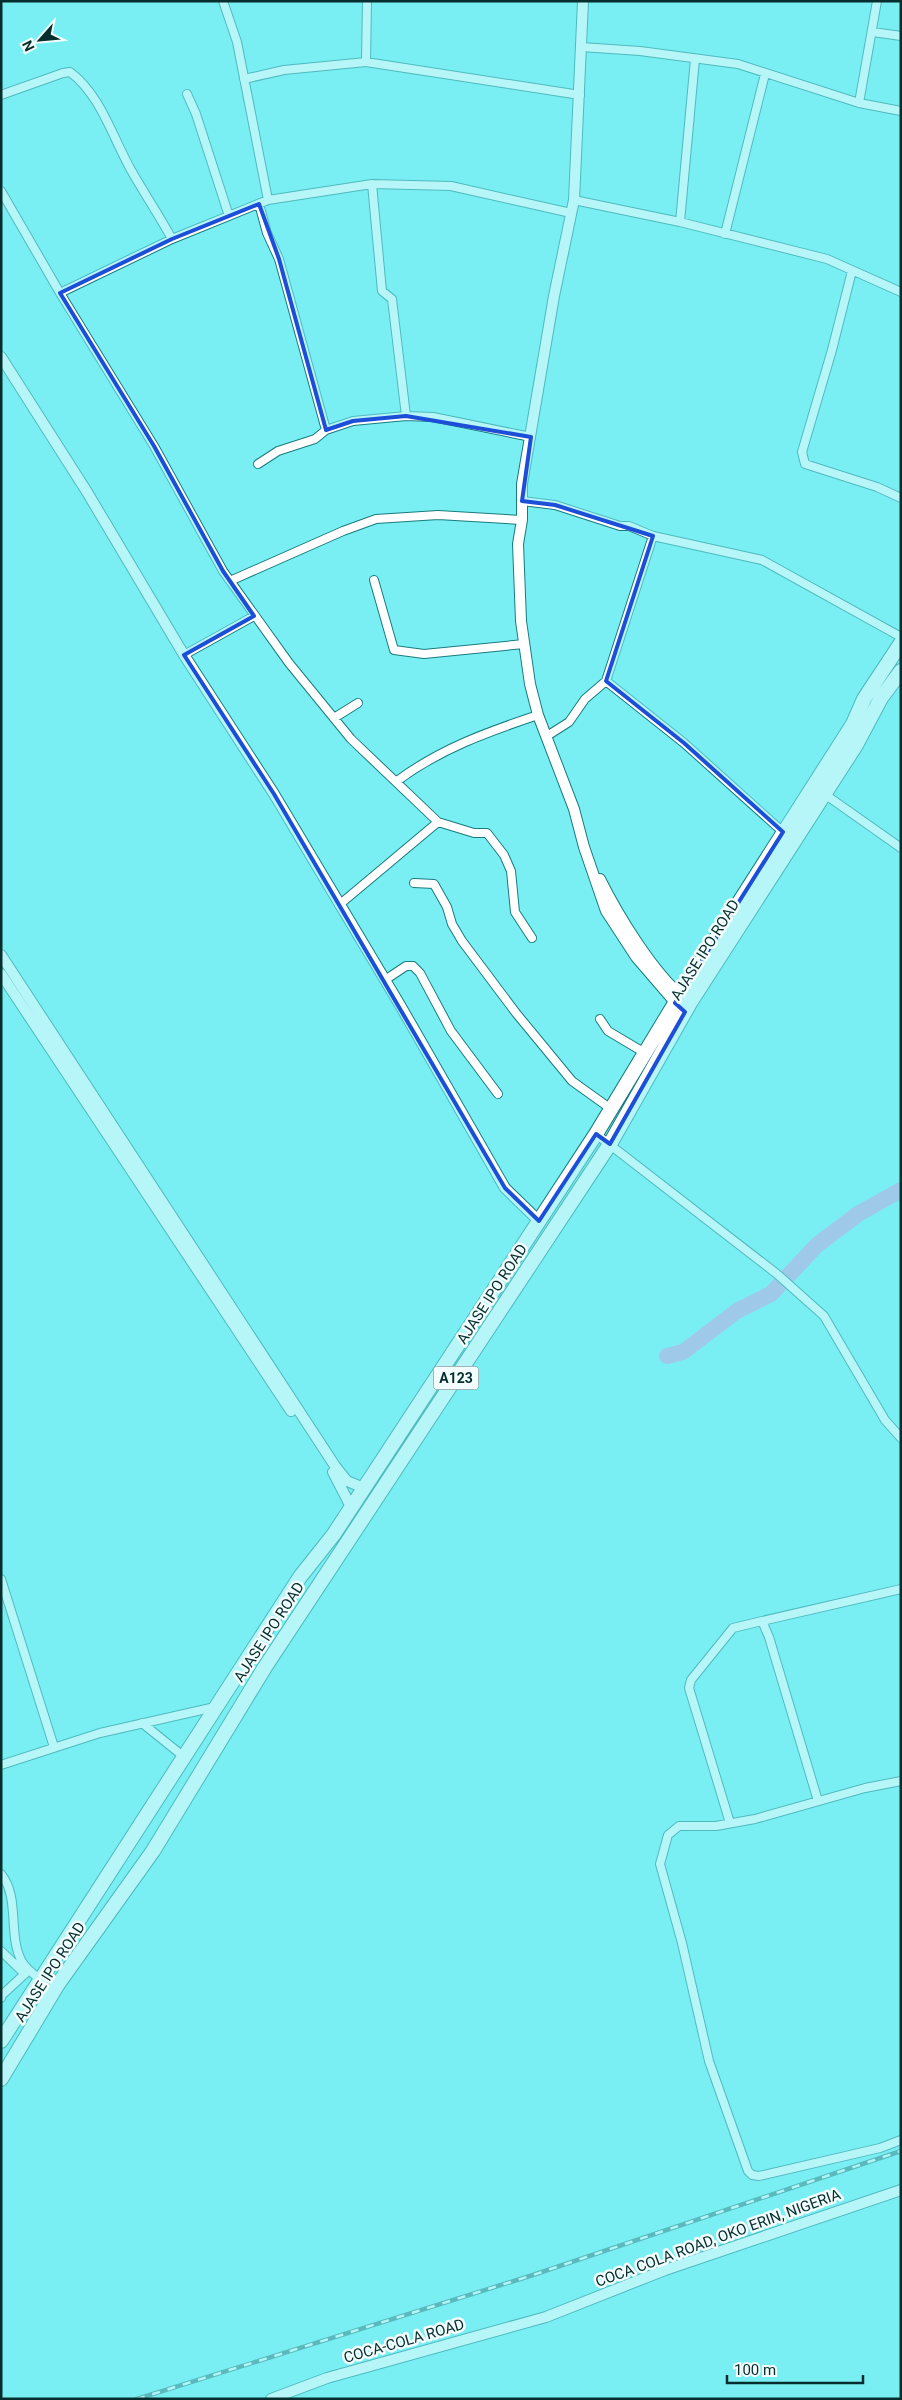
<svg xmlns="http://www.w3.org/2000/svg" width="902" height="2400" font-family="Roboto,sans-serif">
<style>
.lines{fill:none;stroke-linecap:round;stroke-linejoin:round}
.river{stroke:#cd9bdc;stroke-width:16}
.street-casing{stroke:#187b7f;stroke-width:10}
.secondary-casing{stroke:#187b7f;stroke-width:12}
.highway-casing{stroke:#187b7f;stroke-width:16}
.street{stroke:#fff;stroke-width:8}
.secondary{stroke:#fff;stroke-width:10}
.highway{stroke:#fff;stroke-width:14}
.rail-casing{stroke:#33787a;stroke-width:4.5}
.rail{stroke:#f3fdfd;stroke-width:2.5;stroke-dasharray:8;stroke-linecap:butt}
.marked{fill:none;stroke:#1d4ed8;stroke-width:4;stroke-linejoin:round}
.labels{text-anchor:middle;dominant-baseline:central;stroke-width:5;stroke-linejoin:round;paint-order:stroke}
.shield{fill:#f3fdfd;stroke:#4d6c6d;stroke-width:1}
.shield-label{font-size:14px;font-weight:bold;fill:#062e2f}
.street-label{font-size:15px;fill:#062e2f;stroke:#f3fdfd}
</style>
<rect width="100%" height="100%" fill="#7aeff3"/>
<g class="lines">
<path class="river" d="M667,1356L683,1352L737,1311L771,1294L817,1245L858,1214L901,1190"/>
<g class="street-casing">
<path id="street" d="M223,1L237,42L268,200
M873,32L901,36
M581,47L640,51L738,64L859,103L901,111
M366,62L367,1
M244,79L284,70L366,62L580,95
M187,94L196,114L229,216
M1,95L63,73L70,72C100,94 113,138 131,170C144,193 159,215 172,239
M859,103L877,1
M372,184L382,291L392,299L406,416
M1,191L60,293L154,446L223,571L289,663L351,739L438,822L474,833H487L504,855L511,871L515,912L532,938
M574,200L680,222L827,259L901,292
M259,204L267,233L279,259L326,430
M680,222L695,59
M725,234L765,74
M852,271L832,350L802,452L805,464L877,487L901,498
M60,293L172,239L268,200L372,184L451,186L571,213
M258,464L278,451L315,439L326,430L353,421L406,416L433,417L531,437
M522,501L555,505L620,526H629L653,536L762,560L901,637
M374,580L394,650L424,654L524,644
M230,581L343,531L376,519L438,515L522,520
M184,655L254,616
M606,681L684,743L783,832
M334,718L358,703
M547,736L569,722L585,699L606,681L653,536
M397,781C440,749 487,732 538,715
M823,793L901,848
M414,883L434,884L447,907L452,924L462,941L516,1013L572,1081L611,1109
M339,905L438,822
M385,980L406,966H413L420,973L451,1031L498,1094
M600,1019L608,1031L645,1053
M596,1134L777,1274L824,1316L885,1420L901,1438
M1,1579L54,1747
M762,1621L901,1589
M142,1723L183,1756
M1,1765L100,1733L215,1707
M901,1781L865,1788L755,1819L716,1826H679L668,1835L660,1864L682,1943L709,2061L748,2171L752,2175L759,2176L880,2148L901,2140
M730,1823L689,1688L691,1680L733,1628L762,1621L769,1637L818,1801
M1,1874C20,1897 8,1934 21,1960C25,1968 33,1974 40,1979
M1,1951L25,1974
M1,1998L2,1995L29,1970"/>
</g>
<g class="secondary-casing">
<path id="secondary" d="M583,1L574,200L554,296L522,484V520L518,544L521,621L530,684L538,715L574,809L584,847L606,911L636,957L679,1007
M1,357L87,492L184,655L274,794L400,1005L505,1188L539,1221
M600,879C618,915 653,973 684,998
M1,955L335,1466L347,1481L364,1488
M1,974L291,1411
M333,1472L351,1507
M271,2399L327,2378L546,2317L665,2270L901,2190"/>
</g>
<g class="highway-casing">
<path id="highway" d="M1,2041L300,1577L334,1534L596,1134L680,995L853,724L864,699L901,643
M1,2079L58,1984L153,1851L265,1667L610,1144L690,1003L856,745L881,698L901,671"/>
</g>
<use href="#street" class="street"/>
<use href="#secondary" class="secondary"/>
<use href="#highway" class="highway"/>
<g class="rail-casing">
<path id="rail" d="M137,2399L533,2275L901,2151"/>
</g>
<use href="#rail" class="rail"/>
</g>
<path d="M0 0H902V2400H0ZM259,204L279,259L326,430L353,421L406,416L531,437L522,501L555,505L653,536L606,681L684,743L783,832L675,1003L685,1012L610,1144L596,1134L539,1221L505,1188L274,794L184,655L254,616L223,571L154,446L60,293L172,239Z" fill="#7aeff3" fill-opacity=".55" fill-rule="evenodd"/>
<path class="marked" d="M259,204L279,259L326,430L353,421L406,416L531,437L522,501L555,505L653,536L606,681L684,743L783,832L675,1003L685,1012L610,1144L596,1134L539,1221L505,1188L274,794L184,655L254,616L223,571L154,446L60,293L172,239Z"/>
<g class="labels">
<rect class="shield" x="433.5" y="1366.5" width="45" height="23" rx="4"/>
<g class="shield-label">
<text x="456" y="1378">A123</text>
</g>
<g class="street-label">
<text transform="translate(705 950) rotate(-58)">AJASE IPO ROAD</text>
<text transform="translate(492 1294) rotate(-57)">AJASE IPO ROAD</text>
<text transform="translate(269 1632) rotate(-57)">AJASE IPO ROAD</text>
<text transform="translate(50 1972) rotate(-57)">AJASE IPO ROAD</text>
<text transform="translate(718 2238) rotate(-20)">COCA COLA ROAD, OKO ERIN, NIGERIA</text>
<text transform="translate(404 2341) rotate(-16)">COCA-COLA ROAD</text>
</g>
</g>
<rect width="902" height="2400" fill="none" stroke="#062e2f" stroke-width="5"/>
<g transform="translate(40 40) rotate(243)" stroke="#f3fdfd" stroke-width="4" paint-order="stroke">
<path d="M0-4L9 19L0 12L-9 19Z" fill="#062e2f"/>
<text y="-8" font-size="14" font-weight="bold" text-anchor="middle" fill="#062e2f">N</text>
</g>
<path d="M727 2375v8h136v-8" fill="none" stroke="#062e2f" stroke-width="2.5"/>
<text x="734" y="2375" font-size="15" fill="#062e2f" stroke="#f3fdfd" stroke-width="4" paint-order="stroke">100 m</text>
</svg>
